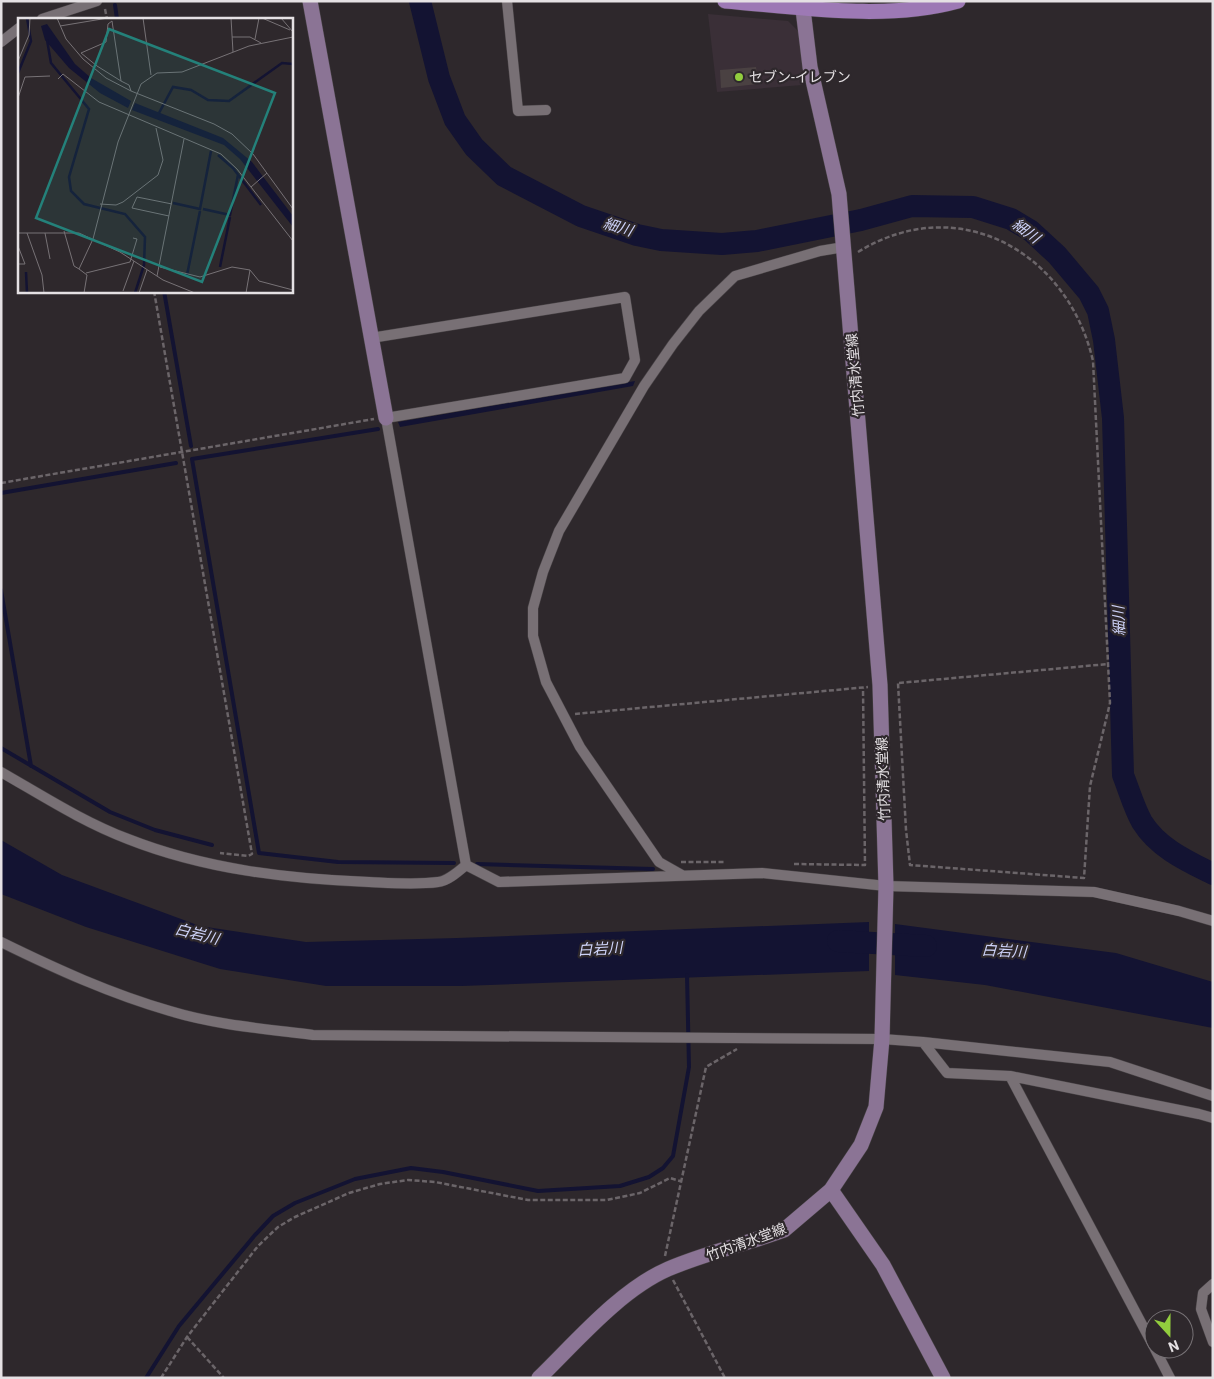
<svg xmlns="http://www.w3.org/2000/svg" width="1214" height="1379" font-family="Roboto,'Noto Sans JP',sans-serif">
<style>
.built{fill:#3a2f37}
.water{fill:#131332}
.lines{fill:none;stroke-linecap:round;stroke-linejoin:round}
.stream{stroke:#131332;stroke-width:4}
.river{stroke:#131332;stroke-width:22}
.building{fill:#4a4142}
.street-casing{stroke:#484346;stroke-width:11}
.secondary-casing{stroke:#484346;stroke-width:16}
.primary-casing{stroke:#484346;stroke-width:16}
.path{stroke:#6b6569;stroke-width:2.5;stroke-dasharray:5 2.5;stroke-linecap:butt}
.street{stroke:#787075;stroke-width:10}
.secondary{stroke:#8b7495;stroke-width:15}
.primary{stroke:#9d79b5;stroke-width:15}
.poi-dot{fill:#92cd3e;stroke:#2e282c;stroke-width:2}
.labels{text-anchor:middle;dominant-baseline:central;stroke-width:4.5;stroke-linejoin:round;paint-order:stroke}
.poi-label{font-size:14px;fill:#e5e1e4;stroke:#2e282c;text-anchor:start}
.street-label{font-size:14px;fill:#e5e1e4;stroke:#2e282c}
.water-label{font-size:15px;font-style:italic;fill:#cdd2f8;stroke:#2e282c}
.inset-river{fill:none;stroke:#131332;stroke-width:2.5}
.inset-road{fill:none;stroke:#777276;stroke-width:1}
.view{fill:#24817a;fill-opacity:0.15;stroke:#24817a;stroke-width:2.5}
.inset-edge{fill:none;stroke:#e5e1e4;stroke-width:2.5}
</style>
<rect width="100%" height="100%" fill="#2e282c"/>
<path class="built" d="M708,14L788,21L798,31L805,82L802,85L717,92Z"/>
<path class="water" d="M635,381L633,386L400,427L398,422Z
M1,840L62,875L200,926L306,942L457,938L869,922V971L462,986H326L220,969L86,927L1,894Z
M895,924L1116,953L1213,982V1028L985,985L895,975Z"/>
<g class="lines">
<path class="stream" d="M115,5L117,19
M164,291L191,446
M378,429L192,459L259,853L338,862L454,863
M1,493L176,463
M1,590L31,766
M1,748L110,812L155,830L212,845
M477,864L653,869
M146,1378L179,1326L255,1235L273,1216L295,1203L355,1179L411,1168L443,1172L538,1191L620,1186L649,1177L663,1168L673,1156L689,1067L687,975"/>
<path class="river" d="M420,1L439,78L455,120L474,147L504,176L581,216L637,235L661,240L722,244L757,241L861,220L912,206L973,207L1011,219L1031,231L1057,255L1089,293L1098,311L1104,340L1113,418L1123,775C1129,790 1134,808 1142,822C1158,848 1187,861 1213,874
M838,941L926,946"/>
</g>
<path class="building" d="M756,67L758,84L721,88L720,70Z"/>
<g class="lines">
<g class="street-casing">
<path id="street" d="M507,1L518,111L546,110
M42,19L97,1
M1,42L19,28
M371,338L625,297L635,360L625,378L386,418L466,865
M1,772C43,796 83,822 128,839C204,869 288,879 369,882C391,883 416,885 438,882C448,881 459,871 466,865
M466,865L499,882L762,873L886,886L1094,892L1179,911L1213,921
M682,875L659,862L580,747L546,682L533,636V608L543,572L559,531L644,386L673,344L699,311L735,276L820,251L844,247
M1,942C56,969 111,994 170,1011C216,1025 266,1029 313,1035L882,1039L923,1042L947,1073L1010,1076L1199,1114L1213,1118
M923,1042L1110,1062L1213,1096
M1010,1076L1154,1347
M1213,1284L1203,1293L1201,1309L1213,1342
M1155,1349L1170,1378"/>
</g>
<g class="secondary-casing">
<path id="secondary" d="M310,1L386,418
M831,1190L883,1265L943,1378
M539,1378C576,1342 620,1290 668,1269C705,1253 746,1244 784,1230L831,1190L861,1145L876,1107L882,1039L886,886L880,685L839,194L810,67L802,1"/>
</g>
<g class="primary-casing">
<path id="primary" d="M725,1C799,7 886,21 958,1"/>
</g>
<path class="path" d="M105,9L107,19
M858,252C958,190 1068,252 1093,361L1110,703L1090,786L1084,878L910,865L906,830L898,683
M154,291L252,854L248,856L220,853
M1,483L374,419
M899,683L1108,664
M575,714L868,687
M681,862H726
M794,864L865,865L863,688
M665,1256L706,1067L737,1049
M673,1280L725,1378
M187,1337L224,1378
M161,1378L187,1337L258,1246L278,1227L295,1217L349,1193L380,1184L408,1180L435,1182L528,1200H607L640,1193L670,1178L680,1181"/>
<use href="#street" class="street"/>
<use href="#secondary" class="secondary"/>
<use href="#primary" class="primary"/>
</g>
<circle class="poi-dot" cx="739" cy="77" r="5"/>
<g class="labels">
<g class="poi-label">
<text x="749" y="77">セブン-イレブン</text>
</g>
<g class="street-label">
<text transform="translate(855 375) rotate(-95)">竹内清水堂線</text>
<text transform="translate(883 779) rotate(-92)">竹内清水堂線</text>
<text transform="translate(746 1242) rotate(-20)">竹内清水堂線</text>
</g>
<g class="water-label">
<text transform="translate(618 227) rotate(17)">細川</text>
<text transform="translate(1026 231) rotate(36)">細川</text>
<text transform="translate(1119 621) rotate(-92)">細川</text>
<text transform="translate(197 934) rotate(14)">白岩川</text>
<text transform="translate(600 949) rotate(-3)">白岩川</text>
<text transform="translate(1004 951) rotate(3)">白岩川</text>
</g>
</g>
<g transform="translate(18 18)">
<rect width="275" height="275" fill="#2e282c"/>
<path d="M29,6L57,46L73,60L113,83L110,90L82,75L51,50L27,22L23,8ZM117,85L205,120L234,144L275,198V209L222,141L206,127L114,92Z" fill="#131332"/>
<path class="inset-river" d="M29,22L33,45L71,91L51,159L53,173L66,186L107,196L127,219L126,247L117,275M0,55L13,23L9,0M141,95L155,69L173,72L190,82L211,83L264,45L275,46M200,137L215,150L243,187M155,185L182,191L193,133M185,191L212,197L220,157M202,249L212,199M8,254L9,275M169,257L182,193"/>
<path class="inset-road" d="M39,0L48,21L65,41L88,60L113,73M125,0L133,57M213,0L215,34M244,0L272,12M263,0L275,14M42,8L90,0M214,19H232L243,25M237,21L241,0M0,43L11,17L12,0M40,61L45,56L81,84L203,136L219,151L275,223M103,63L94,3L90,6L88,24L63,35L79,48L103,63L111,67L113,73L196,106L214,116L235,136L275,191M0,80L7,59L32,58M233,169L249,155M82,186L98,187L105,184L140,157L145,142L138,110M151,198L114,190L119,179L154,186M46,213L56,248L61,251M0,215H61L102,234L145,262L177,275M9,215L24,257L26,275M27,215L32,241M0,228L7,246H0M142,249L182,259L214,249L232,252L241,263L275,272M68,255L112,244L119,221L115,220M139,258L166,121M105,273L116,243M66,275L69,257L61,251L75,221L100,124L123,66L139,55L164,54L231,28L275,19M121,275L129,252M228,275L232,252"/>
<path class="view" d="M91,11L257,75L184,264L18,200Z"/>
<rect width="275" height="275" class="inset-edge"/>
</g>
<rect width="1214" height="1379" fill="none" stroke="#e5e1e4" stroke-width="5"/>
<g transform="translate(1169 1334) rotate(159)"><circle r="24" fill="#2e282c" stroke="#777276"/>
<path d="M0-4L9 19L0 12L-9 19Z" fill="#92cd3e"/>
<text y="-8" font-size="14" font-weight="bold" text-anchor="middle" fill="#e5e1e4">N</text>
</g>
</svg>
